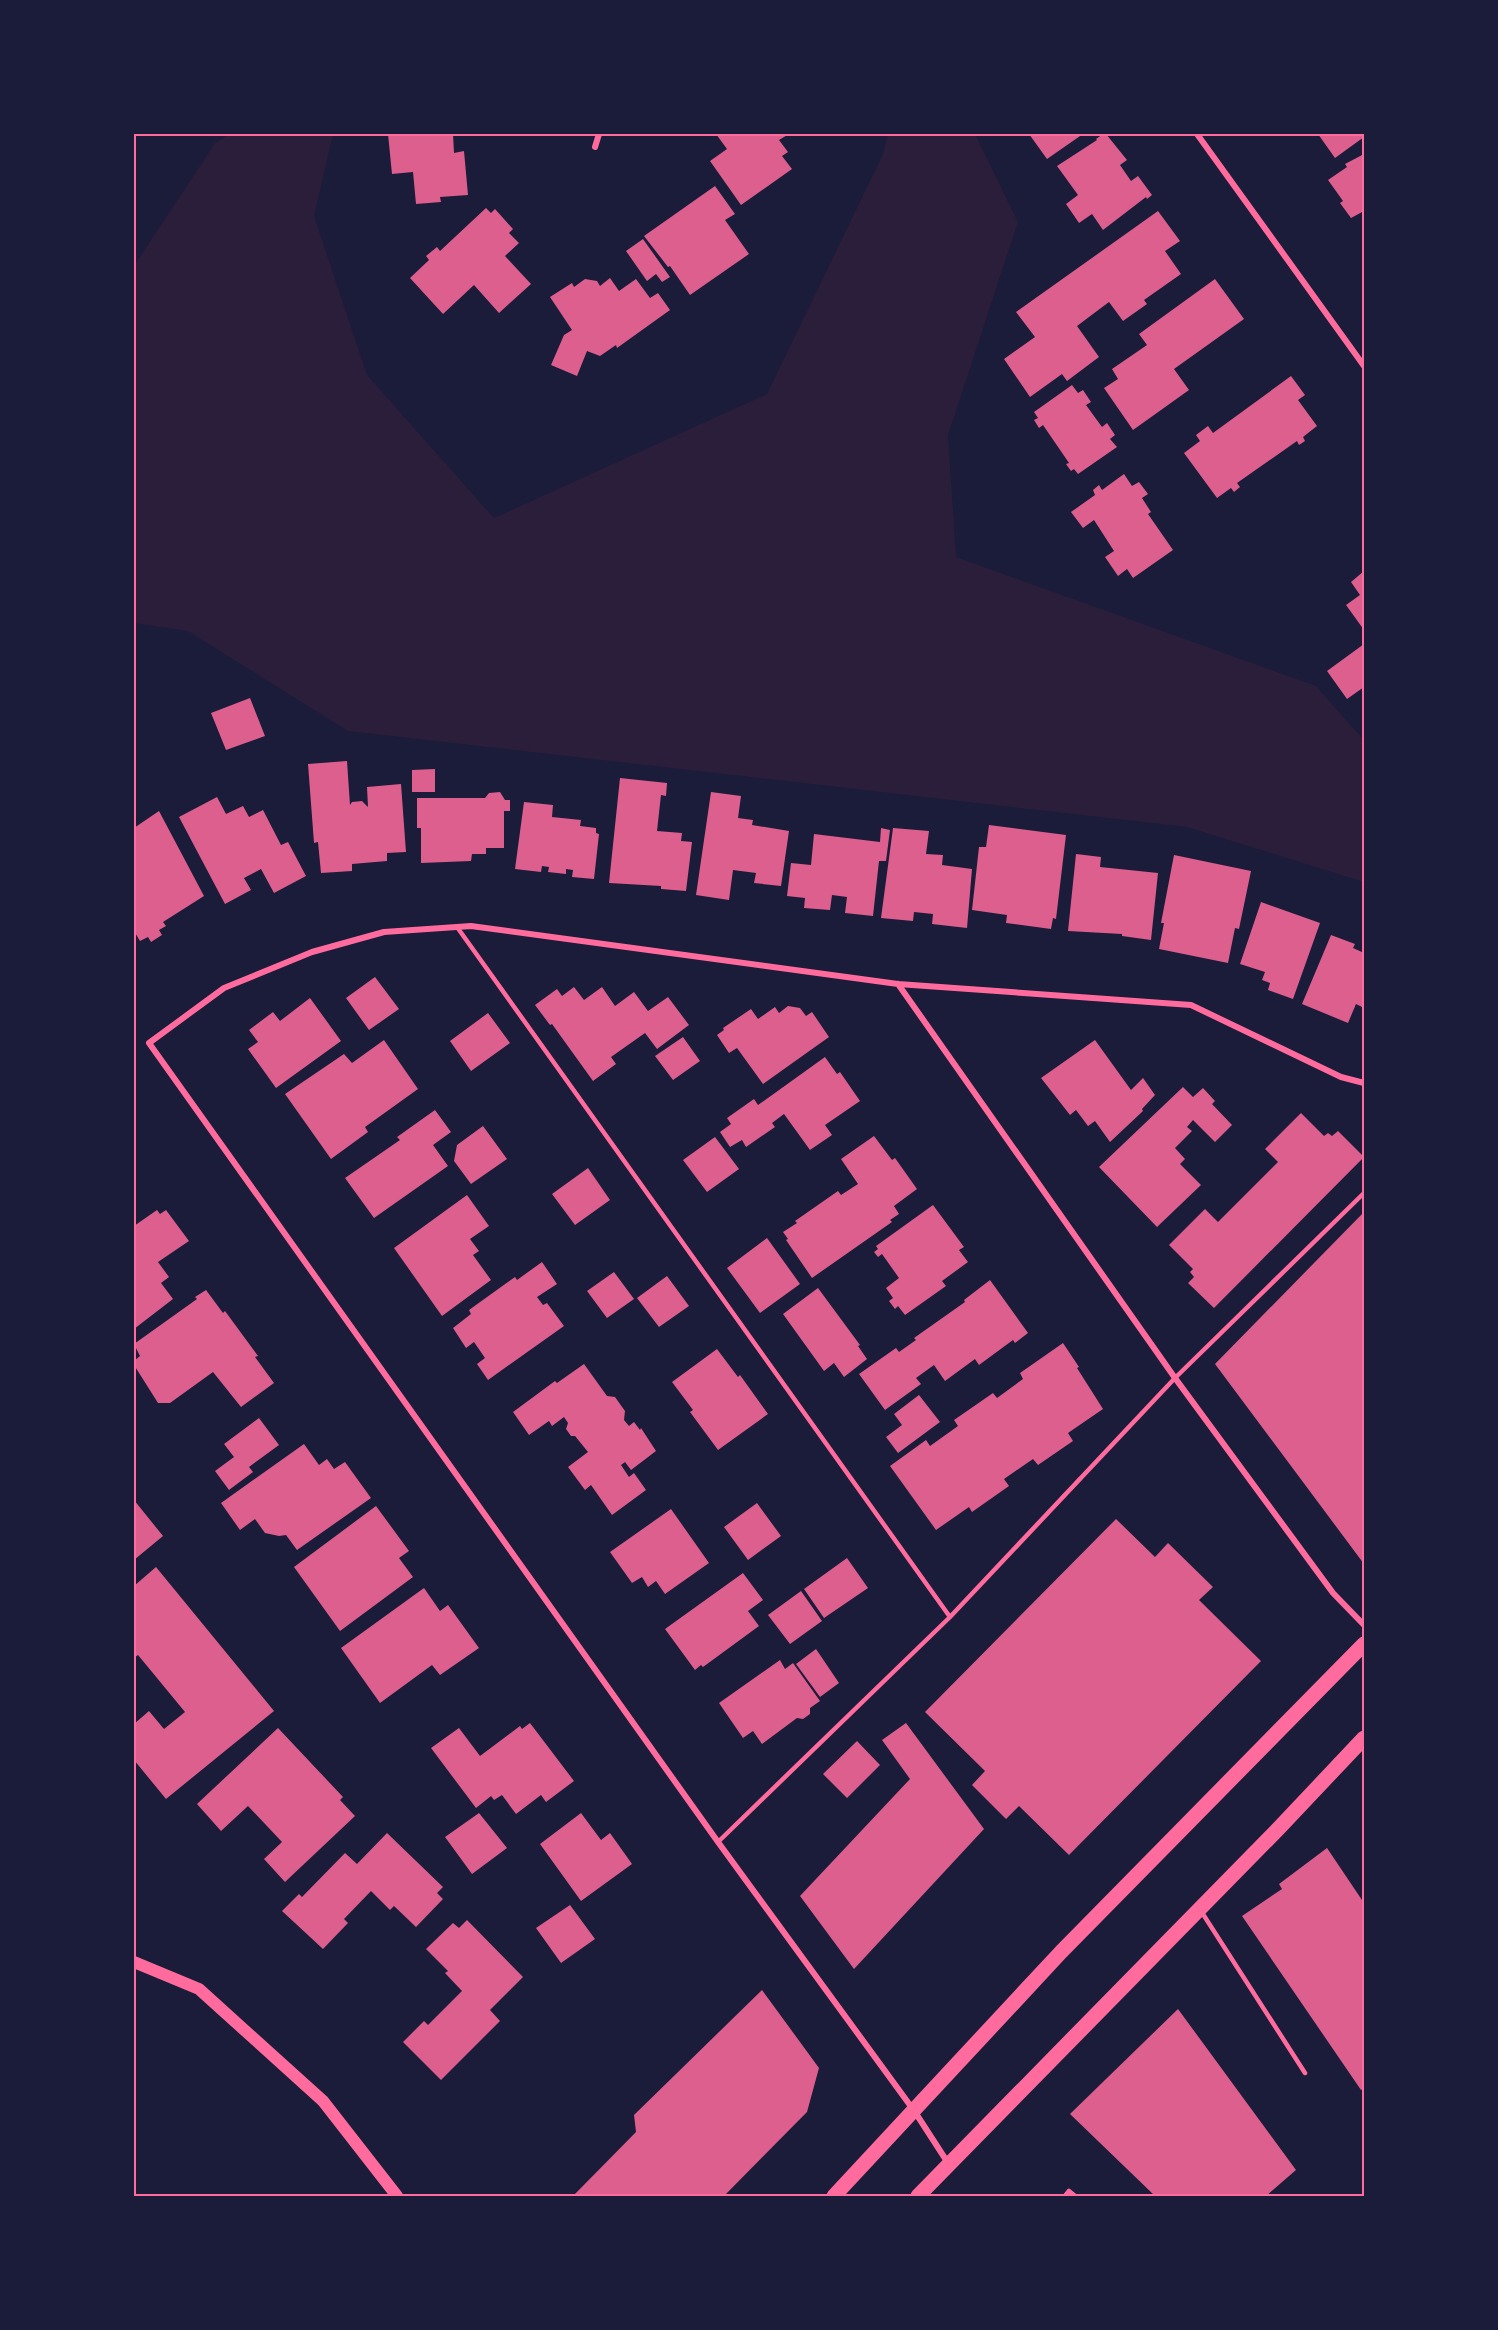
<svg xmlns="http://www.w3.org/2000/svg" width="1498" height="2330" font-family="'Roboto Condensed',sans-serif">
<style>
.green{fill:#2a1e3b}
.building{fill:#dd5f8e}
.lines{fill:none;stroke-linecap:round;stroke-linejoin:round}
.service{stroke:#ff6b9d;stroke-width:4.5}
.minor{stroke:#ff6b9d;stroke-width:6}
.secondary{stroke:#ff6b9d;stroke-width:12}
.primary{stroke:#ff6b9d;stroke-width:15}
.neatline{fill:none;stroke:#ff6b9d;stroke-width:2}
</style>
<rect width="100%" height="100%" fill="#1b1b3a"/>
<path class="green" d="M230,134H333L314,216L367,375L494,518L767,394L883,154L888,134H975L1018,222L948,435L956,557L1316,686L1364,740V882L1187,827L348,731L188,631L134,623V266L215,143Z"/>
<path class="building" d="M388,134H453L454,153L464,151L468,195L440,197L441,202L416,204L413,172L392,174Z
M716,134H789L779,140L788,152L782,156L792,169L741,205L710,161L727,149Z
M1029,134H1083L1047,159Z
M1103,134H1106L1127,160L1120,165L1131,181L1138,176L1152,195L1147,199L1146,197L1103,230L1092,214L1079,223L1066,204L1078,195L1057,166L1097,140L1096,139Z
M1318,134H1364V137L1335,158Z
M1364,154V211L1351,218L1340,203L1343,201L1328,180L1347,167L1345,164Z
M715,186L735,214L725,220L749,254L690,295L670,266L668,267L644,236Z
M486,208L491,213L495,209L513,229L509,233L519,243L505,256L531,284L499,313L474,285L443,314L410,278L429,260L426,256L437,247L440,251Z
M1158,211L1180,241L1165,251L1181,274L1144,300L1147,304L1123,321L1109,302L1077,326L1099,357L1067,381L1062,374L1030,397L1004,359L1035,337L1016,312Z
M643,239L670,277L662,282L656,274L647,281L626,251Z
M610,278L619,291L636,279L650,298L658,293L670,310L617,348L616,345L600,356L587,351L577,376L551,365L564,335L572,330L550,297L572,283L574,287L585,279L597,281L600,286Z
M1215,279L1244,319L1174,369L1189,390L1133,430L1104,388L1118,379L1112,369L1147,345L1139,334Z
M1291,376L1305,395L1298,400L1317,426L1303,437L1305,441L1299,445L1297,441L1237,483L1240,487L1234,492L1231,488L1217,498L1184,453L1200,441L1196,435L1208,426L1213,433Z
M1072,385L1078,393L1083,390L1091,402L1086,405L1102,427L1107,423L1115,435L1110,439L1117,447L1078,474L1074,469L1071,471L1066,464L1069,463L1043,425L1039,428L1034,420L1038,418L1034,412Z
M1124,474L1132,486L1139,482L1148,494L1142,498L1151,512L1148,514L1173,550L1133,578L1127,569L1118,576L1105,557L1114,551L1094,520L1083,528L1071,512L1095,495L1093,490L1099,485L1102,490Z
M1364,571V630L1346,605L1360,595L1351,582Z
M1364,644V687L1347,699L1327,671Z
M250,698L265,736L226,750L211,713Z
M347,761L350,805L352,802L362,801L368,807L367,787L401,784L406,852L387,853V861L352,864V871L321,873L318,842L314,843L308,764Z
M435,769V792H412V770Z
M620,778L667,783L666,796L661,795L657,831L682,833L681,841L692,842L686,891L661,889V886L609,883Z
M500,792L505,800H510V811H504V848H486V854H472L471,861L421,863V828H417V798H485L489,793Z
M711,792L741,796L738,818L753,820L752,825L789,831L781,886L754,883L756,873L733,870L729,900L696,895Z
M217,797L226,814L243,806L249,817L263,810L281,845L288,842L306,876L274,893L261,869L244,878L251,890L225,904L179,817Z
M524,802L553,805L552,817L581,820L580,826L596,828V833L599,834L594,879L572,877L573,870L566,869V874L548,872L549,867L542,866L541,872L515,869Z
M159,811L204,896L163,922L166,926L159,930L162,935L151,942L148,937L140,941L134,931V828Z
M989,825L1066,835L1056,919L1053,918L1051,929L1006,923L1007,915L972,910L979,847H986Z
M881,828L890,830L886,861H879L873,916L845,913L847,897L832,895L830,910L804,908L805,898L787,896L791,863L811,865L814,834L880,842Z
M893,828L929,831L926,854L943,855L942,865L972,869L967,928L932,924L933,914L914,912L913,921L881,918Z
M1076,854L1101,857L1100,867L1158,873L1151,940L1122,936V934L1068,931Z
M1174,855L1251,871L1239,929L1235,928L1228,963L1159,949L1164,923H1161Z
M1261,902L1320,923L1293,999L1268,990L1270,983L1262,980L1265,972L1240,964Z
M1331,935L1355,944L1353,948L1364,953V1008L1356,1004L1348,1023L1302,1004Z
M375,977L399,1009L369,1030L346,998Z
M574,987L584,1000L602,987L615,1006L634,992L648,1011L668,997L689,1025L657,1049L645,1033L611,1057L616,1064L593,1081L552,1024L550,1025L535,1005L557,989L562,996Z
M310,998L341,1041L276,1088L248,1049L258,1042L249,1030L273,1012L280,1021Z
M788,1006L800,1008L806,1016L812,1012L829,1037L763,1084L737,1048L729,1053L717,1035L724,1030L723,1028L751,1009L758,1019L775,1007L779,1013Z
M488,1013L510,1043L471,1071L450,1041Z
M683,1037L700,1061L673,1080L655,1056Z
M384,1040L418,1089L365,1127L368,1132L331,1159L285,1094L344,1054L352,1063Z
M1095,1040L1131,1090L1143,1078L1155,1095L1142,1109L1143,1111L1110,1142L1095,1121L1088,1126L1076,1110L1070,1115L1041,1078Z
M825,1057L837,1074L840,1072L860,1101L825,1125L832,1135L810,1150L784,1114L772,1123L775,1127L746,1147L742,1140L730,1147L720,1132L731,1124L727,1118L754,1099L758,1105Z
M1183,1087L1193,1097L1203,1088L1215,1101L1212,1104L1232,1125L1215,1142L1193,1120L1187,1127L1192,1131L1175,1148L1185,1159L1180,1164L1201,1185L1157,1227L1099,1167Z
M435,1110L451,1132L433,1145L448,1166L374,1218L345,1178L400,1140L397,1137Z
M1301,1113L1324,1136L1328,1133L1332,1136L1338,1131L1364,1157L1214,1308L1188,1283L1194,1277L1190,1272L1193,1269L1169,1245L1205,1209L1218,1222L1278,1162L1265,1149Z
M483,1126L507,1159L471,1184L454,1161L457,1145Z
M874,1136L892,1160L895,1158L917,1189L894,1206L899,1214L890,1220L892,1222L812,1278L786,1240L788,1239L783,1232L797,1223L795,1221L838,1191L841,1195L858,1184L841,1159Z
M715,1137L739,1169L707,1192L683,1160Z
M588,1168L610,1200L575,1225L552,1194Z
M467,1195L489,1226L470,1239L479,1251L473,1255L491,1280L442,1316L394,1248Z
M933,1205L964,1247L959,1250L968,1262L942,1281L946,1286L905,1315L898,1306L895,1309L889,1301L893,1298L886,1288L899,1278L882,1254L878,1257L874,1252L878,1249L876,1246Z
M157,1210L160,1214L166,1210L189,1241L158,1262L169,1277L161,1283L173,1299L134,1329V1226Z
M1364,1212V1564L1215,1364Z
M767,1238L800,1284L760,1313L727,1268Z
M542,1262L557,1284L537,1297L543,1305L547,1303L564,1326L488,1380L477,1364L485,1358L474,1342L466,1348L453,1328L471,1314L469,1310L515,1277L517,1280Z
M614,1272L634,1299L607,1318L587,1291Z
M667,1276L689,1306L659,1327L637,1298Z
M990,1280L1028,1333L1015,1343L1013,1340L979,1365L975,1359L945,1381L934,1365L916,1378L921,1384L885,1410L859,1374L896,1348L899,1352L916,1340L914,1338L965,1302L964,1300Z
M818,1288L860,1345L858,1346L867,1359L844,1377L834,1363L824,1371L783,1314Z
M206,1290L223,1313L225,1311L258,1356L255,1357L274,1383L241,1407L213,1372L170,1403H158L134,1365V1361L140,1356L134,1344L197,1299L195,1297Z
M1063,1343L1079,1367L1077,1368L1103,1409L1068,1433L1073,1441L1038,1465L1033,1459L1004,1479L1009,1486L972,1512L969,1507L936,1530L890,1466L926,1440L930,1446L958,1426L954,1420L993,1393L997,1398L1023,1379L1020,1373Z
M717,1349L738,1377L740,1375L768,1414L718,1450L690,1412L693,1410L672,1382Z
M584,1364L607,1396L615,1397L625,1411L624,1420L629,1426L634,1422L640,1430L641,1428L656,1451L631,1470L625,1462L621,1465L629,1477L634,1473L646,1490L612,1515L591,1485L585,1490L568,1467L588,1452L575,1436H571L566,1429L568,1423L564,1417L552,1426L549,1421L529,1435L513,1412L555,1381L557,1383Z
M919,1395L940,1422L898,1453L886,1437L902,1425L894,1414Z
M259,1418L279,1445L249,1467L253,1472L229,1490L215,1471L234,1457L224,1444Z
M304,1444L319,1465L327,1459L334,1469L345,1462L371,1498L297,1550L286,1535L279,1536L265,1533L255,1519L240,1530L221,1503Z
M134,1500L163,1536L134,1560Z
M757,1503L781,1536L748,1560L724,1527Z
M376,1506L409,1551L399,1558L413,1577L340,1631L294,1567Z
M671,1509L709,1563L665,1594L656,1581L648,1587L642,1577L632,1583L610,1552Z
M1116,1519L1155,1557L1168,1543L1213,1587L1199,1600L1261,1661L1069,1855L1019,1806L1006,1819L972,1785L985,1771L925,1712Z
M847,1558L868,1588L824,1618L804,1589Z
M156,1567L274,1711L166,1799L134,1760V1724L149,1711L164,1729L185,1712L138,1655L134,1658V1586Z
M743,1573L763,1600L748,1611L759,1626L703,1667L701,1665L695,1670L665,1629Z
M424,1588L440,1611L448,1605L479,1648L440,1675L432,1665L380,1703L341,1648Z
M801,1591L822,1621L790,1644L768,1615Z
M816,1649L839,1683L820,1697L796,1664Z
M780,1660L785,1669L793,1663L820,1701L810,1708V1714L803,1719L797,1718L762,1744L753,1731L743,1738L719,1703Z
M530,1723L574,1781L546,1802L541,1795L516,1814L502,1795L494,1800L491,1796L476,1808L431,1748L459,1728L480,1756L520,1726L522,1729Z
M906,1723L984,1829L854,1969L800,1896L910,1779L882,1740Z
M278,1728L343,1797L340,1800L355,1816L285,1882L264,1859L282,1842L248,1806L221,1831L197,1804Z
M857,1741L880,1765L847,1798L823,1774Z
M479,1813L507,1848L472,1874L445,1837Z
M581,1813L601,1840L610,1833L632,1864L581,1901L540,1844Z
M387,1833L443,1887L437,1893L443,1899L416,1927L394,1906L390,1910L371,1891L344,1919L348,1923L323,1949L282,1911L299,1894L302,1897L345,1853L357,1864Z
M1327,1848L1364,1903V2088L1361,2090L1242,1916L1282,1889L1279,1884Z
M570,1905L595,1939L561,1963L536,1928Z
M467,1920L523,1977L490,2010L500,2021L441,2080L403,2042L424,2021L428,2025L462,1991L445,1973L448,1971L426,1949L453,1923L459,1928Z
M762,1990L819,2068L807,2112L724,2196H573L636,2132L634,2115Z
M1178,2009L1296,2170L1266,2196H1155L1070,2114Z"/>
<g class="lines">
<path class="service" d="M457,927L950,1617
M718,1842L950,1617L1175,1378L1364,1193
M1201,1911L1305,2073
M1065,2196L1069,2191L1075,2196"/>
<path class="minor" d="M1197,134L1364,366
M595,147L599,134
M898,984L1175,1378L1333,1593L1364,1625
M948,2163L915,2112L718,1842L149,1043L224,988L312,952L384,932L471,926L898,984L1191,1005L1341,1077L1364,1083"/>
<path class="secondary" d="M134,1962L199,1989L323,2101L397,2196"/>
<path class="primary" d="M834,2196L1061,1952L1364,1644
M918,2196L1279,1828L1364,1738"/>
</g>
<rect width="1498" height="2330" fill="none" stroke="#1b1b3a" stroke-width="270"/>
<rect x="135" y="135" width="1228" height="2060" class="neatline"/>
</svg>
